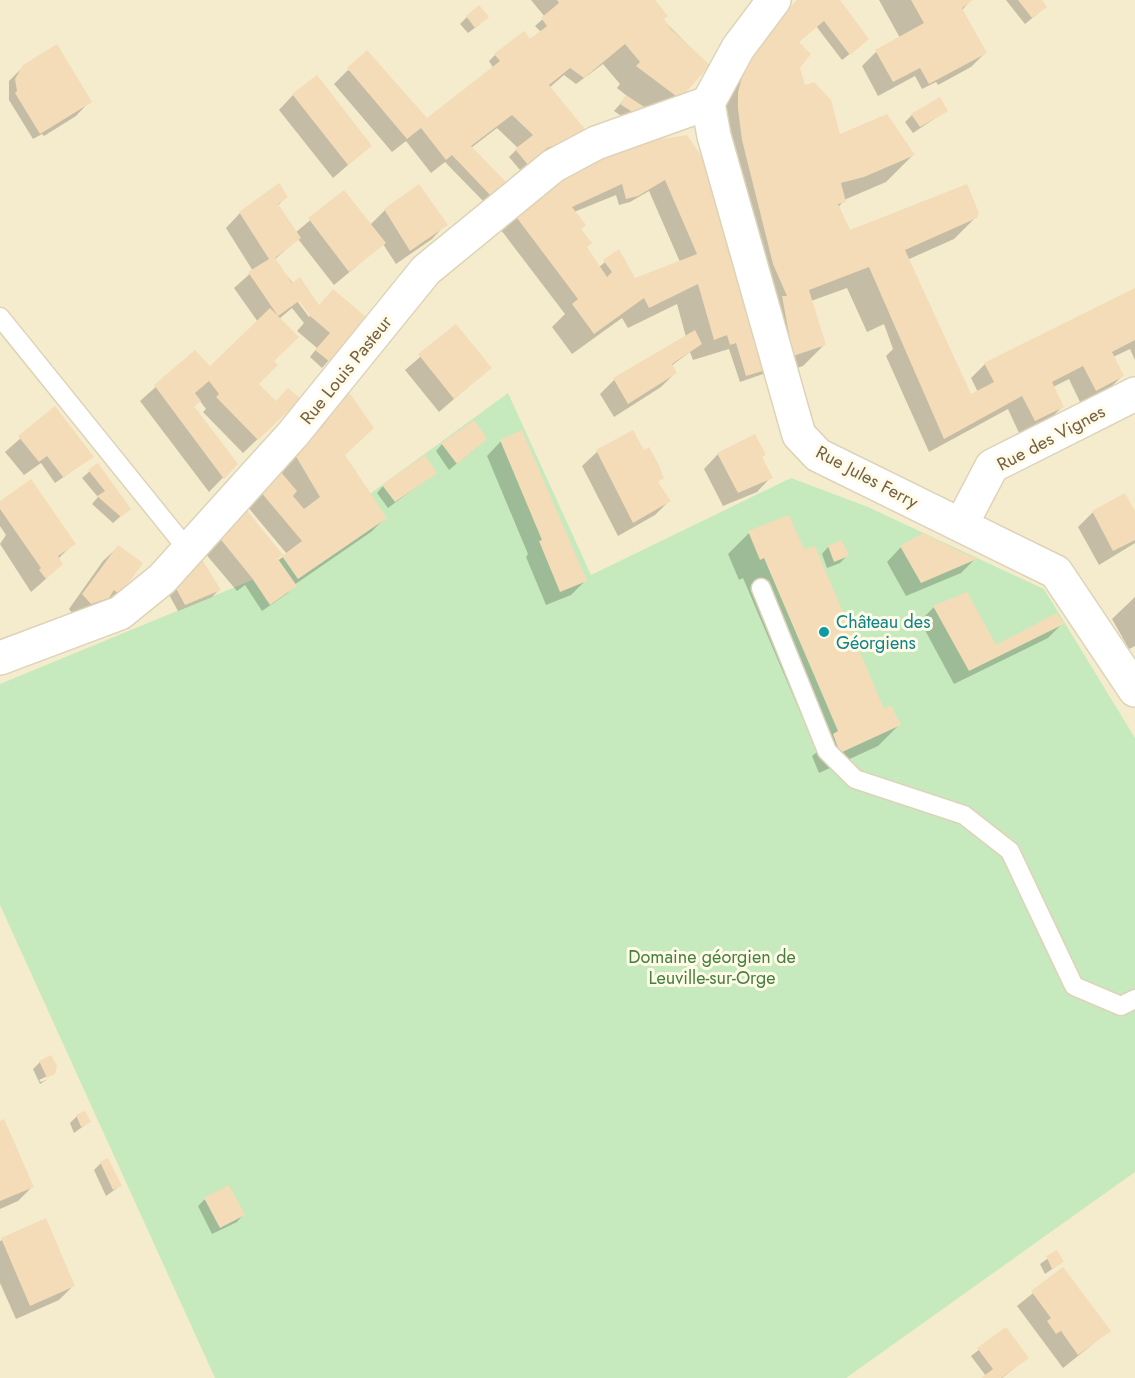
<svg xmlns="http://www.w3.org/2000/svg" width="1135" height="1378" font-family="Jost,sans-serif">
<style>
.residential{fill:#f5ecce}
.green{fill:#c6eabe}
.shadow{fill:#0003;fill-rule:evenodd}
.building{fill:#f3dcb7;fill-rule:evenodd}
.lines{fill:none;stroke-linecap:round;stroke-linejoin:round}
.lane-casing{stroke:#ded3b9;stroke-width:21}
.street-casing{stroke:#ded3b9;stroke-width:36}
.lane{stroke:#fff;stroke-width:18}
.street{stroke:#fff;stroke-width:33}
.culture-dot{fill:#0f9aa8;stroke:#fffbe7;stroke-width:2}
.labels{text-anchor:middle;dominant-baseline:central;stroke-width:6;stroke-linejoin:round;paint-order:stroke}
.street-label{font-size:18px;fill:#746147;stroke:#fffbe7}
.culture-label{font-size:18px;fill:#0d838f;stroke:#fffbe7;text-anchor:start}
.park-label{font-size:18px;fill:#458040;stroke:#fffbe7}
</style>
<rect width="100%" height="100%" fill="#fdf8e0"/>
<path class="residential" d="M0,0H1135V1378H0Z"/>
<path class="green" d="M508,393L591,575L791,478L868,507L1044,589L1135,738V1172L846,1378H215L0,905V684L252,580Z"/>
<path class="shadow" d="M531,0H653L663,20L708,65L679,98L629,121L614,111L627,96L617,88L620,84L603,64L576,84L564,75L549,88L572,147L531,161L520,170L509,157L518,148L497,128L471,148L498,190L484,202L445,162L431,173L406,141L392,152L334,84L348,70L427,120L494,69L489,61L495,55L522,44L541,32L535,26L545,17Z
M798,0H838L860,46L842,60L816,26L798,43L799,68L804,87L839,136L913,155L886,182L844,200L838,208L841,237L975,218L954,239L907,260L970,396L978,392L971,378L985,364L1135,289V360L1130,349L1113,357L1122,376L1108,390L1081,404L1069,379L1053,387L1063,406L1048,421L1020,435L1008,409L929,452L886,356L893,349L884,324L867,332L847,288L811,301L824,345L803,366L772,376L770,367L763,374L740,382L729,349L693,360L690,352L671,366L675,373L661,387L614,417L600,394L614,380L686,337L677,304L628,328L622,318L572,354L552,327L565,314L501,230L515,215L650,143L727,220L718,95ZM649,191L680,262L634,280L619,251L599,267L585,247L574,212L616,195L619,205L630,202Z
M879,0H971L962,10L985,53L971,67L938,85L936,82L922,89L915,76L878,96L862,66L876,52L900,38Z
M1006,0H1040L1046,7L1025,24Z
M467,17L480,24L468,33L460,24Z
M24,66L90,101L76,116L44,136L42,134L33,139L9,100V81Z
M293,95L370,146L333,178L279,110Z
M946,111L913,133L905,122L912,115Z
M344,192L370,225L385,210L446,224L432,239L396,264L383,244L334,285L298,239L274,260L343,344L322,368L310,357L317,348L297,331L304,323L292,308L279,319L272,361L257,384L271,426L243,453L203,412L206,409L200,401L193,407L236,464L209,492L140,401L195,352L210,368L258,322L234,288L253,271L226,228L240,213L286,197L277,206L295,233ZM297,295L311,315L309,317L294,297Z
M456,326L490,368L439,412L405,370Z
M348,394L344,455L385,518L371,532L294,585L288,593L262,611L245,585L237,591L204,552L231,524L277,561L287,554L247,506Z
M55,408L92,457L55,483L41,463L24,475L5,452Z
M633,432L657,483L669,501L655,515L618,536L582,466L597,452Z
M501,441L585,581L571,595L546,605L526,557L528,554L487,456Z
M442,444L478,446L449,470L436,451Z
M718,454L761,457L771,477L757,492L723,506L704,469Z
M97,465L122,515L113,523L92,504L98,497L82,478Z
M435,473L388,508L377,493L383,486Z
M1125,495L1135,514V543L1099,565L1078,527L1092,513Z
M0,503L74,543L58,559L47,578L31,592L0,544L6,535L0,526Z
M749,533L883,711L899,725L878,746L819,773L812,756L817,752L743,578L739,580L728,554Z
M118,547L119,594L105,608L76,618L69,609L103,561Z
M828,547L847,556L840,563L827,568L822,554Z
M901,547L974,560L961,573L906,596L887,562Z
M174,584L219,590L212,597L178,611L167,591Z
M1135,597V646L1129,649L1112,619Z
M934,607L996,647L1062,624L1048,638L954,684L920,621Z
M40,1062L54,1073L39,1080L41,1082L48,1079L40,1084L33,1069Z
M77,1116L89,1122L74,1133L70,1123Z
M0,1122L32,1187L18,1201L0,1209Z
M101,1163L120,1186L106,1196L94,1170Z
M205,1199L243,1215L237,1222L212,1234L198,1206Z
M45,1220L73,1286L59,1300L16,1319L0,1283V1241Z
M1057,1252L1062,1262L1045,1274L1040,1264Z
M1063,1269L1109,1331L1063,1368L1017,1306Z
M1006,1329L1027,1358L1002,1378H984L986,1376L971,1356Z"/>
<path class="building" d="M557,0H655L668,16L664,19L671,29L710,65L680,99L636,66L640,62L625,44L584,78L570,68L549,85L588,133L547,148L528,165L515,149L533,135L512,115L471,146L507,183L491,196L452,155L446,160L421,128L407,139L347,68L367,50L427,118L500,61L494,54L524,31L530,39L547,26L541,18L559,3Z
M797,0H840L869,39L850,55L824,21L799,42L811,54L800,68L805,85L814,82L831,100L840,134L887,114L915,155L864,177L841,183L846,202L838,204L850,230L967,184L979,213L977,218L905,250L971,394L994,382L984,363L1135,288V340L1112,352L1124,376L1096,391L1083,366L1052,382L1064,407L1035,421L1022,396L944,439L869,267L809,290L826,345L793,356L782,296H787L773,264L742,140L738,109V92L745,66L778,21Z
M911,0H973L962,8L987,53L929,84L920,68L893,82L875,50L924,23Z
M1018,0H1042L1047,7L1032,18Z
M479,5L489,17L475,28L466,16Z
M57,44L92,102L40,134L15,93L17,91L15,79L23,65Z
M317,75L372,146L348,165L292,94Z
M626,95L649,110L637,115L620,104Z
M940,97L948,111L920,127L911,114Z
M687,135L704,160L772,368L746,376L736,343L730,345L727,335L714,340L698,284L649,308L644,298L594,334L572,304L578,299L514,214L595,158L649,141ZM665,180L697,254L635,278L619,249L603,260L612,272L607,277L587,247L592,243L581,229L586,225L572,207L622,184L626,199L638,196Z
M279,183L288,197L278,204L301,238L275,258L292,283L300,277L319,305L333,289L366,317L330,362L315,350L330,333L310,316L299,301L278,316L299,337L274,361L278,365L259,384L276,401L288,388L301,399L258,440L216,397L219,394L209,381L195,393L201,401L194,406L238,464L224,479L154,385L195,350L210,366L270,308L278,316L248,272L269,259L239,212Z
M419,184L448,225L410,251L384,209Z
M344,190L386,243L349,272L308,218Z
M456,324L492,368L454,399L418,354Z
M695,330L702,344L672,364L677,373L628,404L613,378Z
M348,391L374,428L345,455L387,518L298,579L282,556L302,541L260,491L280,471L297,491L293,496L304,509L320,497L294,453L322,427Z
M55,406L94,457L63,477L47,456L39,462L18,436Z
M474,420L487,439L457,464L441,443Z
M522,430L587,581L560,592L539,541L542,540L500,440Z
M633,430L644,450L649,447L658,463L664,478L658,482L671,501L633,523L596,450Z
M755,434L766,455L762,457L773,478L738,493L717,453Z
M425,455L437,473L395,502L382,485Z
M98,463L131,509L121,517L97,496L105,491L88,470Z
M31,479L76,544L58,556L63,564L46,579L39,570L41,568L0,509V501Z
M1125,493L1135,511V540L1113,551L1092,511Z
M245,508L283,555L278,559L297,586L270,605L252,578L218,536Z
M789,515L804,549L815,546L884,709L891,705L901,725L840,753L833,734L838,731L764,558L760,560L748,531Z
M923,533L959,551L977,559L921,583L900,546Z
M842,540L849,556L834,562L828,546Z
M118,545L143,563L120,595L114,590L109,598L91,604L82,594Z
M201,558L221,590L185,605L173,583Z
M967,592L996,645L1057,613L1064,624L969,671L933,606Z
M51,1055L57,1066L55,1074L47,1078L39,1061Z
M85,1111L91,1122L81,1127L76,1115Z
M4,1119L34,1187L0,1201V1121Z
M108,1158L122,1186L113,1190L100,1162Z
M229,1185L245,1215L220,1228L204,1198Z
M46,1218L75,1286L30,1306L1,1238Z
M1057,1250L1064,1262L1052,1269L1046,1256Z
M1063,1267L1111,1331L1078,1355L1061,1331L1056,1334L1047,1321L1051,1318L1031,1291Z
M1006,1327L1029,1358L1001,1378H981L993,1369L977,1348Z"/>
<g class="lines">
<g class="lane-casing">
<path id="lane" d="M0,317L188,550
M761,588L827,751L855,779L964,815L1010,851L1074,986L1121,1006L1135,999"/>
</g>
<g class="street-casing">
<path id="street" d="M708,103L714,136L799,435L818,455L1056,572L1135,690
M708,103L738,48L774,0
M961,525L992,466L1135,394
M0,658L120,613L162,579L293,434L426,270L553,166L596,143L708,103"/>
</g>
<use href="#lane" class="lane"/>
<use href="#street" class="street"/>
</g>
<circle class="culture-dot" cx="824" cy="632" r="6"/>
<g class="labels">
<g class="street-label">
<text transform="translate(346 370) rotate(-51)">Rue Louis Pasteur</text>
<text transform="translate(1051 438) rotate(-28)">Rue des Vignes</text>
<text transform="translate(867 477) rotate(28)">Rue Jules Ferry</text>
</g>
<g class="culture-label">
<text x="836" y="622">Château des<tspan x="836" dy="21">Géorgiens</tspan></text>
</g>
<g class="park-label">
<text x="712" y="957">Domaine géorgien de<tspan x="712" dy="21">Leuville-sur-Orge</tspan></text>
</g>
</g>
</svg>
